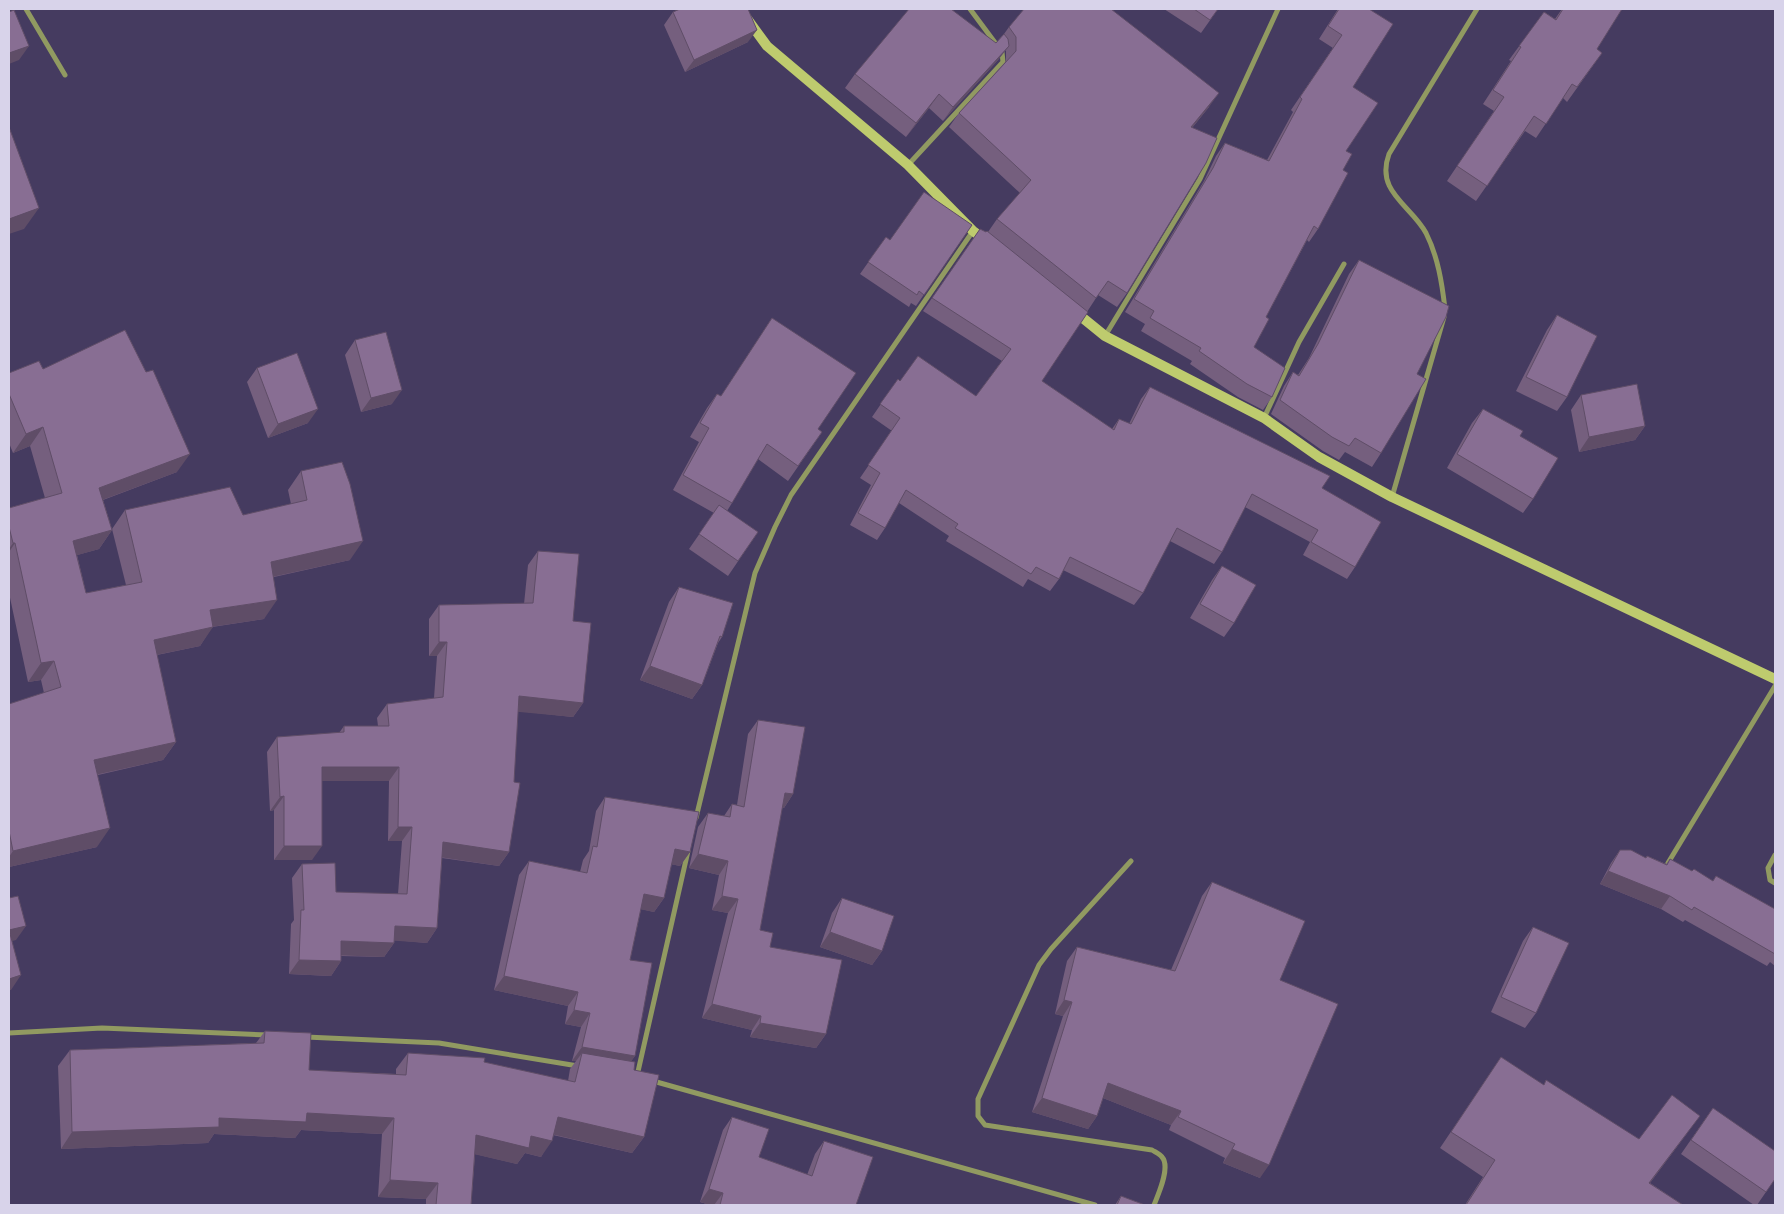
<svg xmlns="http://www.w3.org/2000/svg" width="1784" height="1214" font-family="Ubuntu,sans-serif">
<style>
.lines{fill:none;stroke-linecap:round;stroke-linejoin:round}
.street{stroke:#919a61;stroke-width:5}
.secondary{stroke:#becb6e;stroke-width:10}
.wall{fill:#755f7e}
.shaded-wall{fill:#5f4d67}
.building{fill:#886e93;stroke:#5f4d67}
</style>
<rect width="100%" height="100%" fill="#453b60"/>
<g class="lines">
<path class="street" d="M26,9L65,75
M908,165L1003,62L1002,52L970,9
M1445,309C1442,283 1438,257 1426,233C1411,205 1375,192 1389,154L1477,9
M1105,336L1200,179L1278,9
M1264,418L1299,342L1344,264
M1392,497L1444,317
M696,818L755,573L775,527L791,495L973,231
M1775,855L1768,868L1770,880L1775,883
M1131,861L1051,949L1039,965L978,1099V1116L985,1125L1152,1150C1155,1152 1160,1154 1162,1157C1171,1167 1158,1195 1154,1205
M1668,863L1775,686
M9,1033L102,1028L268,1035
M306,1037L439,1043L578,1066
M637,1076L688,851
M653,1081L1095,1205"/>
<path class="secondary" d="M740,9L767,46L908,165L973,231L988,242
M1073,310L1105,336L1264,418L1319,457L1392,497L1775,679"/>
</g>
<path class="wall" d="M1164,9H1218L1201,33Z
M1338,9H1369L1353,87L1346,151L1343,170L1318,229L1309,242L1307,240L1266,317L1254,347L1272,397L1263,410L1238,397L1190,364L1192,361L1141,331L1145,324L1125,312L1204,181L1216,156L1225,143L1267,160L1293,112L1291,110L1333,48L1319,39Z
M1562,9H1622L1597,49L1602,53L1567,102L1563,98L1536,138L1525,131L1476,201L1447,181L1494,111L1483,104L1511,61L1509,60L1544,12L1555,19Z
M673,12L748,42L685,72L664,25Z
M1009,27L1209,107L1192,128L1127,293L1117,307L1098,295L1042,381L1112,429L1119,419L1129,424L1141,399L1150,387L1322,488L1355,567L1347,579L1303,555L1310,542L1245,507L1222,552L1214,564L1170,541L1143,593L1134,605L1063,570L1059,579L1050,591L1028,579L1023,587L946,541L949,536L899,503L885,528L877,540L850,525L871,485L860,478L892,431L872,417L898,379L900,381L976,396L1002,361L923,311L980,229L986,232H988L997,219L1020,193L949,127L959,113L1006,61V50L998,60L943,121L929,108L906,137L845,88L855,74L996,43L1004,34Z
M972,225L916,306L911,303L909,307L860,274L886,237L890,240Z
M1359,260L1417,374L1381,453L1372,467L1345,452L1339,460L1323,451L1271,414L1284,386L1293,372L1298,375L1309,358L1349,274Z
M1557,315L1567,397L1557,411L1516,391L1547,330Z
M772,318L818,429L822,432L788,481L758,459L732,503L727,511L758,532L728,576L689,549L714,513L673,490L699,442L690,437L707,408L717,394L721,396Z
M355,340L392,404L361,412L345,355Z
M257,368L308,423L268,438L247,382Z
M43,369L177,472L103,500L112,530L99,549L77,555L86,593L126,585L112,529L125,510L243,515L291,504L288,490L301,471L350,560L274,577L264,619L212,627L200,646L157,655L176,742L163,760L98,775L97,847L9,867V704L44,693L41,680L28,682L9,593V508L45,498L30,446L13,453L9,443V373Z
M1581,395L1645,426L1635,440L1579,452L1571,410Z
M1483,409L1520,436L1533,499L1523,513L1447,468L1472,423Z
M538,551L573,621L583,703L573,717L518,711L509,852L499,866L442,858L437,928L427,943L394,940V943L384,957L341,956V961L331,976L289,974L291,924L294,920L292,878L302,864L336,892L398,894L402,841H388L389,781H322L312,860H274V810L270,811L267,752L277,737L339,733L344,726H378L377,718L387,704L434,698L437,656H429V619L439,605L524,604L528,565Z
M1222,566L1234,623L1224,637L1190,618L1212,580Z
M679,587L722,637L718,643L702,685L692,699L640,680L669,602Z
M758,720L793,794L784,808L782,807L760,930L826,1034L816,1048L750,1037L752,1030L702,1018L728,913L712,910L719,875L689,868L698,827L708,813L724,816L732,804L737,805L748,734Z
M605,797L690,852L680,866L671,864L664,898L654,912L641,909L630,960L635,1056L631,1061L634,1070L644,1137L632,1153L553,1135L541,1157L525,1153L517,1164L475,1154L471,1205H426V1199L378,1197L382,1134L301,1130L295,1138L214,1134L208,1143L61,1149L58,1066L70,1050L256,1043L265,1031L309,1070L396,1074V1069L408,1053L484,1062L568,1081L570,1069L576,1061H572L581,1027L565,1024L568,1006L494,990L519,875L529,861L580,872L583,860L589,851L596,811Z
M1620,850L1646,858L1647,856L1666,864L1670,859L1692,871L1713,881L1716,876L1775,909V966L1770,962L1767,966L1685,920L1683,922L1661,909L1600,884L1611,863Z
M1212,882L1280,980L1260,1178L1223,1163L1225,1158L1169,1130L1171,1125L1103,1098L1097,1116L1088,1129L1032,1112L1063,1016L1055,1014L1067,961L1077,947L1171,970L1202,896Z
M842,898L882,951L872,965L820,947L832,913Z
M1533,927L1536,1013L1525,1028L1491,1012L1523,941Z
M1501,1057L1543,1085L1639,1139L1688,1132L1650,1183L1683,1205H1465L1483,1177L1440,1148Z
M1713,1108L1775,1179L1757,1205H1754L1681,1154Z
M732,1117L759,1157L807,1175L815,1154L824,1141L856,1205H710L700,1202L723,1130Z
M1121,1196L1145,1205H1115Z"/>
<path class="shaded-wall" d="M757,30L748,42L685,72L694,60Z
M29,46L19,60L9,64V53Z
M1009,46L998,60L943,121L953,107Z
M1219,93L1209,107L1181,141L1191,127Z
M939,94L929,108L906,137L916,123Z
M39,208L24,229L9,234V219Z
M402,390L392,404L361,412L371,398Z
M318,409L308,423L268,438L278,424Z
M1645,426L1635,440L1579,452L1589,437Z
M43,427L30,446L13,453L26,434Z
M190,454L177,472L86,506L99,488Z
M112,530L99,549L60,560L73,541Z
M363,541L350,560L258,580L271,562Z
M13,543H15L9,552V549Z
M277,600L264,619L197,629L210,610Z
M213,627L200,646L141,658L154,640Z
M439,642H447L437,656H429Z
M54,661L41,680L28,682L41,663Z
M650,666L702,685L692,699L640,680Z
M519,696L583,703L573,717L509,711Z
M176,742L163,760L81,778L94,760Z
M322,767H399L389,781H312Z
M785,793L793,794L784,808L775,806Z
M284,796L274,810L270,811L280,797Z
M398,827H412L402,841H388Z
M110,828L97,847L9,867V857L13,851Z
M443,842L509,852L499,866L433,856Z
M284,846H322L312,860H274Z
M675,849L690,852L680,866L665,863Z
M698,854L728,861L719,875L689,868Z
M1608,871L1670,896L1661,909L1600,884Z
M644,894L664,898L654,912L634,908Z
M722,896L738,899L728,913L712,910Z
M26,926L16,940L9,942V930Z
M395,926L437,928L427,943L385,940Z
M830,932L882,951L872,965L820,947Z
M341,941L394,943L384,957L332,955Z
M299,960L341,961L331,976L289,974Z
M21,975L11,990H9V979Z
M504,976L578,992L568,1006L494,990Z
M1064,1000L1072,1002L1063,1016L1055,1014Z
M712,1004L761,1016L752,1030L702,1018Z
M574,1010L590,1013L581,1027L565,1024Z
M760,1023L826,1034L816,1048L750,1037Z
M582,1047L635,1056L625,1070L582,1053L576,1061H572Z
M1108,1083L1181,1111L1171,1125L1098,1096Z
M1042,1098L1097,1116L1088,1129L1032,1112Z
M307,1113L394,1118L382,1134L301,1130L295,1138L214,1134L208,1143L61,1149L72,1132L219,1118Z
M1700,1116L1688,1132L1638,1199L1649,1183Z
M558,1117L644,1137L632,1153L547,1133Z
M476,1135L531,1136L552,1141L541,1157L525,1153L517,1164L465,1152Z
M1232,1149L1269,1165L1260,1178L1223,1163Z
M390,1180L438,1183L426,1199L378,1197Z
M709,1189L723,1193L714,1205H710L700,1202Z"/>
<path class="building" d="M680,9H748L757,30L694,60L673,12Z
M909,9H951L996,43L1004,34L1008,39L1009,46L953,107L939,94L916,123L855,74Z
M1024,9H1111L1219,93L1191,127L1217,138L1206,163L1127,293L1108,281L1096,298L997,219L1031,180L959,113L1016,51V37L1009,27Z
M1194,9H1218L1210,20Z
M1339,9H1369L1393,24L1353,87L1378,103L1346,151L1352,154L1343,170L1348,173L1318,229L1314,226L1266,317L1269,319L1254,347L1285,368L1272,397L1247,384L1199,351L1201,348L1150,318L1154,311L1134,299L1213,168L1225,143L1269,161L1302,99L1300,97L1342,35L1328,26Z
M1563,9H1622L1597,49L1602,53L1577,87L1572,84L1546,124L1534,116L1487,186L1457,166L1504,97L1493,90L1521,47L1519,46L1544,12L1556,20Z
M14,10L29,46L9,53V12Z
M9,127L39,208L9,219Z
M924,192L972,225L924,295L919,291L917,295L868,262L886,237L890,240Z
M980,229L986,232L987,231L1088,312L1042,381L1114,430L1119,419L1131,424L1150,387L1330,476L1322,488L1381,522L1355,567L1311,542L1318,530L1252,494L1222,552L1177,528L1143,593L1070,557L1059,579L1036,567L1031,574L955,528L958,524L906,490L885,528L858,513L880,473L868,465L900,418L880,404L898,379L900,381L918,356L976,396L1011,349L932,298Z
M1359,260L1449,306L1446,317L1417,374L1426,379L1381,453L1355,438L1349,446L1332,437L1280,400L1293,372L1299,376L1318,344Z
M1557,315L1597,336L1567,397L1526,377Z
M772,318L856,373L818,429L822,432L798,466L767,444L732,503L683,475L709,428L700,423L717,394L721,396Z
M125,330L146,372L153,370L190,454L99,488L112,530L73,541L86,593L142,582L125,510L230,487L243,515L307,500L301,471L342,462L350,484L363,541L271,562L277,600L210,610L213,627L154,640L176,742L94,760L110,828L13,851L9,831V704L61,687L54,661L41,663L15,543H13L9,527V508L62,493L43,427L26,434L9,394V373L39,361L43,369Z
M386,332L402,390L371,398L355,340Z
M297,353L318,409L278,424L257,368Z
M1637,384L1645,426L1589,437L1581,395Z
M1483,409L1523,431L1520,436L1558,458L1533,499L1457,454Z
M719,505L758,532L738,561L699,534Z
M538,551L579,554L573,621L591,623L583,703L519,696L514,782L520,783L509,852L443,842L437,928L395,926L394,943L341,941V961L299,960L301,910H304L302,864L335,863L336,892L407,894L412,827H398L399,767H322V846H284V796L280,797L277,737L344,732V726H389L387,704L443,697L447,642H439V605L533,603Z
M1222,566L1256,585L1234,623L1200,604Z
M679,587L733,603L722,637L720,636L702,685L650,666Z
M758,720L805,727L793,794L785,793L760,930L773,933L770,947L842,960L826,1034L760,1023L761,1016L712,1004L738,899L722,896L728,861L698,854L708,813L730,817L732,804L744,807Z
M605,797L699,812L690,852L675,849L664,898L644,894L630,960L652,963L635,1056L582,1047L590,1013L574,1010L578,992L504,976L529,861L587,873L593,846L597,847Z
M1620,850H1631L1646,858L1647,856L1667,865L1670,859L1692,871L1694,869L1713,881L1716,876L1775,909V954L1694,907L1692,910L1670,896L1608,871Z
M1212,882L1305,921L1280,980L1338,1004L1269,1165L1232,1149L1235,1144L1178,1117L1181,1111L1108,1083L1097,1116L1042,1098L1072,1002L1064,1000L1077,947L1175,971Z
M18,896L26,926L9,930L21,975L9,979V898Z
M842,898L894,916L882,951L830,932Z
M1533,927L1569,943L1536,1013L1501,997Z
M265,1031L311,1033L309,1070L406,1075L408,1053L485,1058L484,1062L575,1082L582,1053L635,1062L634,1070L659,1075L644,1137L558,1117L552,1141L531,1136L529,1148L476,1135L471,1205H436L438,1183L390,1180L394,1118L307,1113L306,1122L219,1118V1127L72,1132L70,1050L264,1043Z
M1501,1057L1544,1085L1546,1080L1639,1139L1672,1095L1700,1116L1649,1183L1683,1205H1466L1495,1160L1451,1132Z
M1713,1108L1775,1151V1179L1766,1192L1691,1140Z
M732,1117L769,1129L759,1157L812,1176L824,1141L873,1157L856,1205H720L723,1193L709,1189Z
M1121,1196L1145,1205H1117Z"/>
<rect width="1784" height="1214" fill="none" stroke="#d8d3ea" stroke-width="20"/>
</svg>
